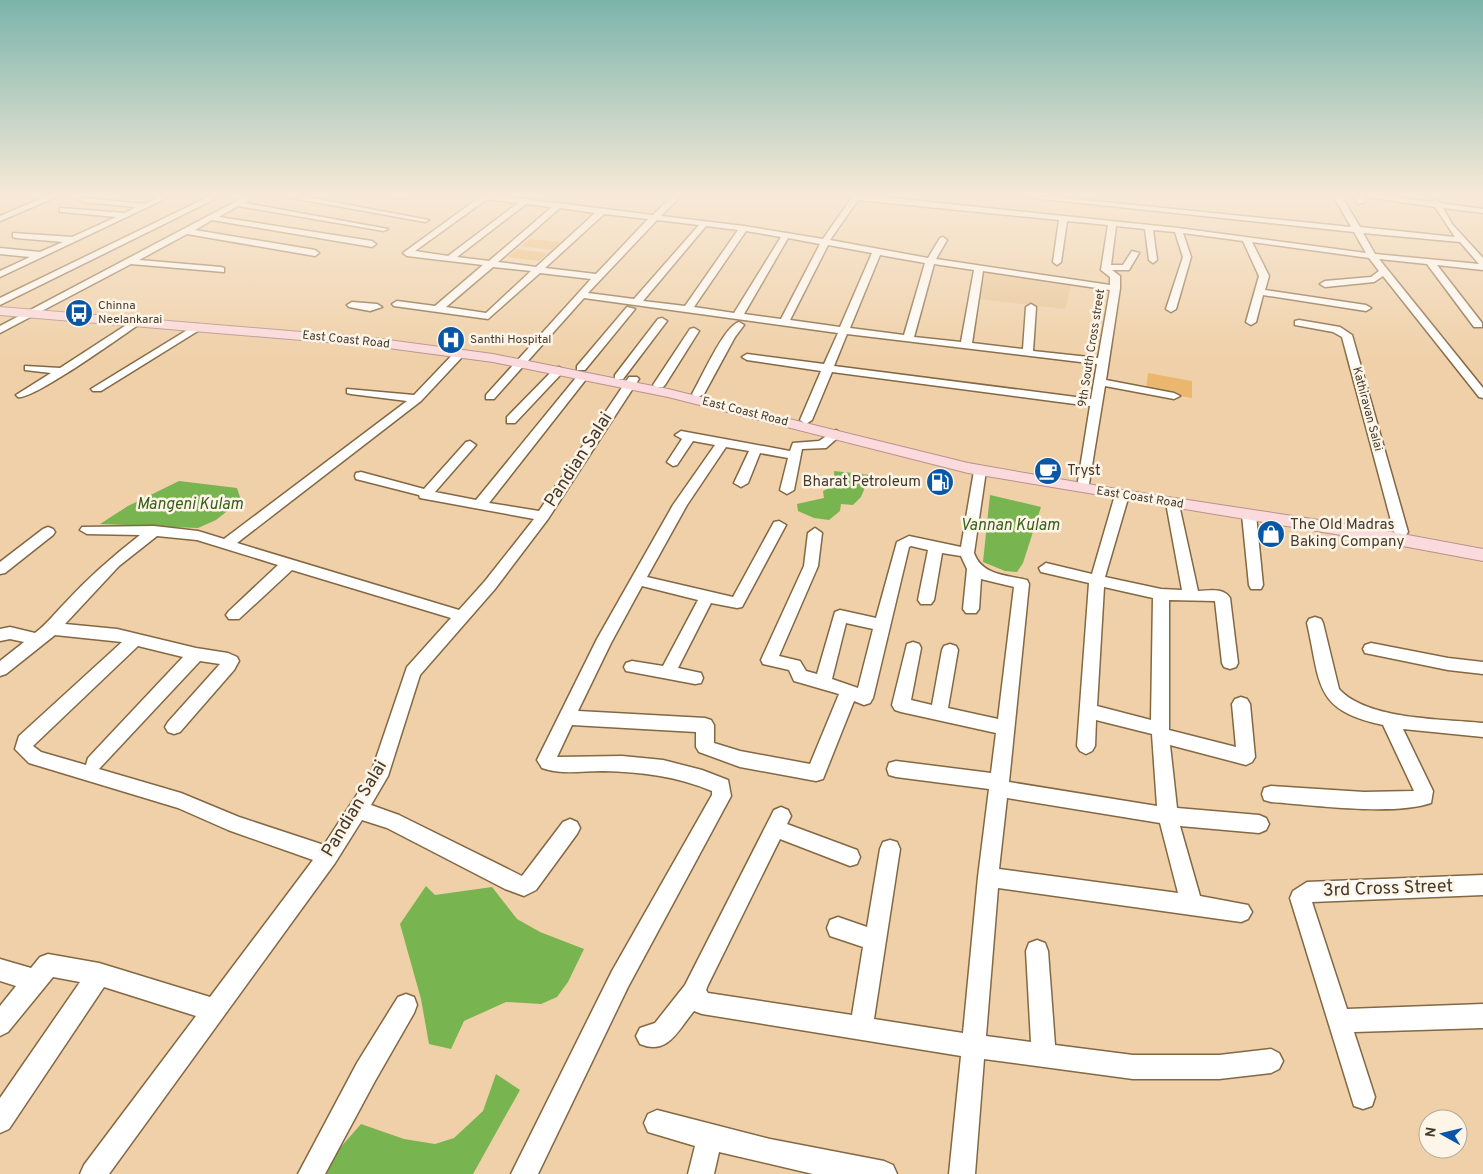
<svg xmlns="http://www.w3.org/2000/svg" width="1483" height="1174" font-family="Overpass,sans-serif">
<style>
.built{fill:#e8c596}
.green{fill:#ebb76f}
.water{fill:#78b44f}
.lines{fill:none;stroke-linecap:round;stroke-linejoin:round}
.minor-casing{stroke:#836843;stroke-width:3}
.major-casing{stroke:#b9918e;stroke-width:2}
.minor{fill:#fff;fill-rule:evenodd}
.major{fill:#fadadc;fill-rule:evenodd}
.labels{text-anchor:middle;dominant-baseline:central;stroke-width:5;stroke-linejoin:round;paint-order:stroke}
.far-poi-label{font-size:12px;fill:#453929;stroke:#fef5e9;text-anchor:start}
.far-street-label{font-size:12px;fill:#453929;stroke:#fef5e9}
.poi-label{font-size:15px;fill:#453929;stroke:#fef5e9;text-anchor:start}
.water-label{font-size:16px;font-style:italic;fill:#375e19;stroke:#fef5e9}
.near-street-label{font-size:18px;fill:#453929;stroke:#fef5e9}
</style>
<rect width="100%" height="100%" fill="#efd0a8"/>
<path class="built" d="M983,270L1072,283L1065,309L978,299Z"/>
<path class="green" d="M530,239L560,242L552,250L521,246Z
M517,249L547,253L539,261L508,257Z
M1148,373L1192,381V398L1146,390Z"/>
<path class="water" d="M834,471L870,475L861,497L853,505L841,504L840,511L829,520L814,518L798,511L797,504L824,498L823,491L835,485Z
M179,481L237,488L241,500L216,520L198,528L100,524L128,506Z
M990,495L1041,507L1023,563L1017,572L1005,571L983,562Z
M426,886L435,895L492,887L517,919L540,932L584,949L568,982L557,997L541,1004L506,1002L464,1021L451,1049L429,1044L421,999L400,924Z
M496,1074L520,1090L473,1174H325L339,1149L361,1124L404,1139L435,1144L454,1138L483,1111Z"/>
<g class="lines">
<g class="minor-casing">
<path id="minor" d="M45,197H56L0,221V216Z
M158,197H169L0,277V271L30,257L0,254V248L40,252L63,242L16,238L13,237V233L72,237L116,217L63,212H60V208L125,213L136,207L83,202L79,200L83,198L145,204Z
M208,197H219L0,305V298Z
M244,197H254L245,203L388,229L384,231L238,206L219,217L372,241L376,244L372,247L212,220L195,230L315,250L319,253L315,256L187,234L139,260L221,267L224,268V272L131,264L0,333V326Z
M287,197H306L429,220L425,222Z
M396,197H405L401,199Z
M480,197H508L653,215L671,197H680L661,216L744,226L823,239L852,197H881L1178,228L1366,253L1354,232L1024,197H1054L1351,227L1334,197H1342L1360,227L1455,237L1435,207L1368,197H1392L1432,202L1435,199L1440,203L1483,209V213L1443,208L1452,224L1483,258V270L1437,265L1482,323V327H1474L1427,264L1379,259L1483,388V398L1479,397L1383,276L1374,282L1325,287L1320,284L1325,281L1371,277L1379,271L1369,258L1252,242L1269,276L1265,290L1366,305L1371,308L1366,311L1263,295L1256,322L1251,325L1246,322L1259,276L1243,241L1183,233L1191,257L1176,309L1171,312L1166,309L1183,257L1175,232L1153,230L1157,260L1153,263L1149,260L1145,229L1116,226L1111,265H1123L1132,251L1139,253L1129,270H1112L1120,276V288L1106,380L1174,393L1180,396L1174,399L1105,386L1089,484H1079L1078,481L1090,406L832,372L812,420L806,424L800,420L821,371L747,360L742,357L747,354L824,364L838,333L584,298L494,399H486V395L591,279L540,273L488,319L394,306L392,304L397,301L435,306L483,265L407,256L403,253ZM487,199L518,203L448,256L415,251ZM858,200L1059,220L1053,262L1057,265L1061,262L1067,221L1108,225L1101,270L1110,277V285L936,259L947,240L943,237L940,238L928,258L830,240ZM526,204L552,207L489,261L457,257ZM560,208L595,213L536,267L498,262ZM604,214L648,219L596,274L545,268ZM657,220L699,225L634,299L588,293ZM706,226L738,230L685,306L643,301ZM746,231L781,237L734,313L694,307ZM1363,233L1460,242L1479,264L1375,254ZM788,238L820,244L781,319L744,314ZM828,245L872,253L840,327L790,320ZM880,255L925,263L904,335L850,328ZM934,264L974,270L961,342L914,337ZM493,267L531,271L486,313L446,307ZM983,271L1110,290L1098,358L1033,351L1036,307L1031,304L1026,307L1023,349L972,343ZM847,334L1097,364L1091,399L834,366Z
M1355,197H1363L1365,202L1358,204Z
M352,302L377,304L382,307L370,311L349,307L347,305Z
M627,307L635,309L585,370H577V366Z
M137,318L142,321L141,323C123,335 32,401 18,397L16,395L51,373L25,370V366L60,368Z
M662,318L667,321L623,379H615V375L658,319Z
M1299,320L1340,327L1352,335L1408,532L1406,535L1401,537L1394,532L1342,337L1333,332L1295,325V321Z
M739,322L744,325L735,337L704,394L698,397L694,396L692,394C701,379 724,326 739,322Z
M197,324L202,327L201,329L101,391H93L91,389Z
M694,328L699,331L665,385L663,387H655L653,385L690,329Z
M460,350L464,351V355L421,401L237,543L459,610L485,581L534,519L420,498L419,495L356,479L355,476L356,473L361,472L424,489L466,442L470,441L476,445L435,492L476,500L579,374H587V378L489,503L539,511L629,377H637L639,379L548,519L495,589L420,675L388,776L371,805L399,815L522,876L563,822L570,819L577,822L580,828L577,834L536,890L524,896L505,889L387,828L362,820L335,863L109,1174H80L84,1165L196,1016L104,987L9,1129L0,1133V1098L80,982L53,977L8,1032L0,1036V1006L16,986L0,981V959L31,968L40,957L48,954L99,963L210,997L313,860L228,830L178,808L29,763L15,749L19,736L122,642L55,635L6,674L0,676V661L24,642L10,639L0,641V629L10,627L35,633C47,624 55,613 65,603C88,578 113,556 140,535L87,534L80,530L82,527L154,526L198,531L224,539L407,401L351,394L347,393V389L414,395L456,351ZM157,536L197,540L278,565L229,611L226,615L229,619H239L292,570L451,618L407,667L371,773L324,845L239,817L181,793L99,769L200,661L220,664L168,722L165,727L168,732L174,734L180,732L234,670L239,661L237,657L228,653L196,648L117,629L65,624L119,566ZM138,646L183,657L88,758L86,765L41,752L33,746Z
M559,367L564,370L563,372L515,423H507V417L555,368Z
M836,430L842,434L826,448L802,449L794,490L787,494L780,490L788,458L760,453L748,483L741,487L734,483L749,451L726,447L687,505L647,577L733,597L774,522L779,521L786,525L742,607L737,608L711,603L678,668L701,673L703,678L701,683L695,684L626,671L624,667L626,663L632,661L663,666L698,600L642,586L611,643L578,711L705,718L711,720L714,725V743L740,751L810,764L839,694L794,681L789,670L763,664L761,660L804,566L808,533L815,528L822,533L818,566L779,656L800,661L806,671L817,674L835,612L840,610L876,618L897,542L909,536L961,547L974,471L980,467L986,471L974,553C982,576 1008,575 1027,580L1029,584L1009,782L1157,806L1152,734L1096,720L1095,746L1092,751L1086,754L1080,751L1077,746L1089,583L1041,572L1039,568L1046,563L1092,574L1115,495L1122,491L1129,495L1105,577L1161,589L1182,590L1166,503L1173,499L1178,500L1198,591C1209,591 1223,587 1230,598L1238,663L1236,667L1230,669L1224,667L1222,663L1215,601L1169,600V730L1236,747L1232,704L1235,699L1241,697L1247,699L1250,704L1255,757L1252,762L1246,765L1170,745L1177,808L1259,815L1266,818L1269,824L1266,830L1259,833L1180,826L1200,896L1248,905L1252,912L1248,919L1241,922L998,888L986,1036L1031,1042L1026,951L1029,943L1037,940L1045,943L1048,951L1055,1045L1133,1055H1219L1271,1049L1279,1053L1283,1061L1279,1069L1271,1073L1219,1079H1133L984,1059L975,1174H949L961,1056L702,1014L694,1011C678,1030 668,1056 640,1044L636,1036L640,1028L655,1023L685,985L774,810L781,807L788,810L791,816L787,824L857,850L860,857L857,864L850,866L780,839L708,985L706,990L708,993L852,1015L863,947L830,936L827,928L830,920L838,917L867,927L880,849L883,842L890,840L897,842L900,849L874,1019L963,1033L978,877L989,789L896,777L889,775L887,769L889,763L896,761L991,773L996,733L901,712L895,710L892,705L907,644L913,642L919,644L921,648L911,700L932,705L942,650L944,646L950,644L956,646L958,650L948,708L998,719L1014,587L981,579L979,609L976,613H966L963,609L967,569L961,556L942,553L934,600L931,604H921L918,600L928,550L911,546L909,547L873,698L870,703L864,705L854,701L823,779L816,781L740,767L699,752L696,747V732L572,725L557,757L622,756L663,760L702,770L728,780L731,796L628,987L538,1174H511L612,971L712,795V791C677,776 640,772 603,771C582,771 561,775 542,768L537,760L597,639L673,505L715,445L693,441L677,465L673,466L667,462L682,439L675,435L681,431L790,451L793,443L819,441ZM1104,587L1153,598L1151,720L1097,706ZM846,623L873,629L858,688L832,679ZM1007,798L1160,823L1178,893L999,869Z
M1249,511L1256,515L1263,585L1261,589H1251L1249,585L1242,515Z
M48,527L53,529L55,532L53,535L5,573L0,574V562L43,529Z
M1315,617L1321,619L1323,623L1339,689C1367,720 1443,719 1483,723V737L1403,729L1433,791L1431,803C1393,816 1313,805 1271,802L1264,800L1262,794L1264,788L1271,786L1364,792L1414,791L1383,725C1313,710 1321,684 1307,623L1309,619Z
M1371,643L1448,658L1483,662V674L1448,670L1365,653L1363,649L1365,645Z
M1483,875V895L1312,902L1347,1009L1483,1004V1028L1354,1032L1375,1097L1372,1106L1363,1109L1354,1106L1290,898L1293,891L1307,882Z
M406,994L414,997L417,1005L414,1013L375,1081L325,1174H298L357,1063L398,997Z
M657,1110L770,1139L884,1161L893,1165L897,1174H813L719,1152L714,1174H688L695,1146L648,1132L644,1123L648,1114Z"/>
</g>
<g class="major-casing">
<path id="major" d="M0,307L373,338L493,354L668,389L968,463L1122,490L1365,527L1483,549V561L1365,539L968,473L668,397L493,362L373,346L0,315Z"/>
</g>
<use href="#minor" class="minor"/>
<use href="#major" class="major"/>
</g>
<linearGradient id="sky" x2="0" y2="1"><stop stop-color="#7bb4ab"/><stop offset="0.54" stop-color="#f8ead8"/><stop offset="1" stop-color="#f8ead8" stop-opacity="0"/></linearGradient>
<rect width="1483" height="362" fill="url(#sky)"/>
<defs>
<g id="bus-disc" transform="scale(1.4375)"><circle r="9.5" fill="#0857a6" stroke="#fef5e9"/><path d="M-5-6H5V4H4V6H2V4H-2V6H-4V4H-5ZM-3.5-4V0h7V-4ZM-3.5 1.2v1.5H-2V1.2ZM2 1.2v1.5H3.5V1.2Z" fill="#fff"/></g>
<g id="hospital-disc" transform="scale(1.4375)"><circle r="9.5" fill="#0857a6" stroke="#fef5e9"/><path d="M-5-5h3v3.5h4V-5h3V5h-3V1.5h-4V5h-3Z" fill="#fff"/></g>
<g id="cafe-disc" transform="scale(1.4375)"><circle r="9.5" fill="#0857a6" stroke="#fef5e9"/><path d="M-5.5-4.5H6V0H3Q3 3.5 0 3.5H-2.5Q-5.5 3.5-5.5 0ZM3-3.2v2h1.7v-2ZM-6 4.5H4V6H-6Z" fill="#fff"/></g>
<g id="fuel-disc" transform="scale(1.4375)"><circle r="9.5" fill="#0857a6" stroke="#fef5e9"/><path d="M-5.5-6h7V0h2V4h1.3V-2.5L3-4.5l.8-.8L6-3V5H2.5V1h-1V6h-7ZM-4.2-4.7v3.2H.2V-4.7Z" fill="#fff"/></g>
<g id="shop-disc" transform="scale(1.4375)"><circle r="9.5" fill="#0857a6" stroke="#fef5e9"/><path d="M-5-2.5h2.3a2.7 3.5 0 0 1 5.4 0H5L5.5 6h-11ZM-1.5-2.5h3a1.5 2.3 0 0 0-3 0Z" fill="#fff"/></g>
</defs>
<g fill-rule="evenodd">
<use href="#bus-disc" x="79" y="313"/>
<use href="#hospital-disc" x="451" y="340"/>
<use href="#cafe-disc" x="1048" y="471"/>
<use href="#fuel-disc" x="940" y="482"/>
<use href="#shop-disc" x="1271" y="534"/>
</g>
<g class="labels">
<g class="far-poi-label">
<text x="98" y="306">Chinna<tspan x="98" dy="14">Neelankarai</tspan></text>
<text x="470" y="340">Santhi Hospital</text>
</g>
<g class="far-street-label">
<text transform="translate(346 340) rotate(6)">East Coast Road</text>
<text transform="translate(1092 348) rotate(-81)">9th South Cross street</text>
<text transform="translate(1367 409) rotate(75)">Kathiravan Salai</text>
<text transform="translate(745 412) rotate(14)">East Coast Road</text>
<text transform="translate(1140 498) rotate(9)">East Coast Road</text>
</g>
<g class="poi-label">
<text x="1067" y="471">Tryst</text>
<text x="921" y="482" text-anchor="end">Bharat Petroleum</text>
<text x="1290" y="525">The Old Madras<tspan x="1290" dy="17">Baking Company</tspan></text>
</g>
<g class="water-label">
<text x="190" y="505">Mangeni Kulam</text>
<text x="1010" y="526">Vannan Kulam</text>
</g>
<g class="near-street-label">
<text transform="translate(579 460) rotate(-57)">Pandian Salai</text>
<text transform="translate(355 809) rotate(-59)">Pandian Salai</text>
<text transform="translate(1388 889) rotate(-2)">3rd Cross Street</text>
</g>
</g>
<g transform="translate(1443 1134) rotate(278)"><circle r="24" fill="#fef5e9" stroke="#b4aa9c"/>
<path d="M0-4L9 19L0 12L-9 19Z" fill="#0857a6"/>
<text y="-8" font-size="14" font-weight="bold" text-anchor="middle" fill="#453929">N</text>
</g>
</svg>
